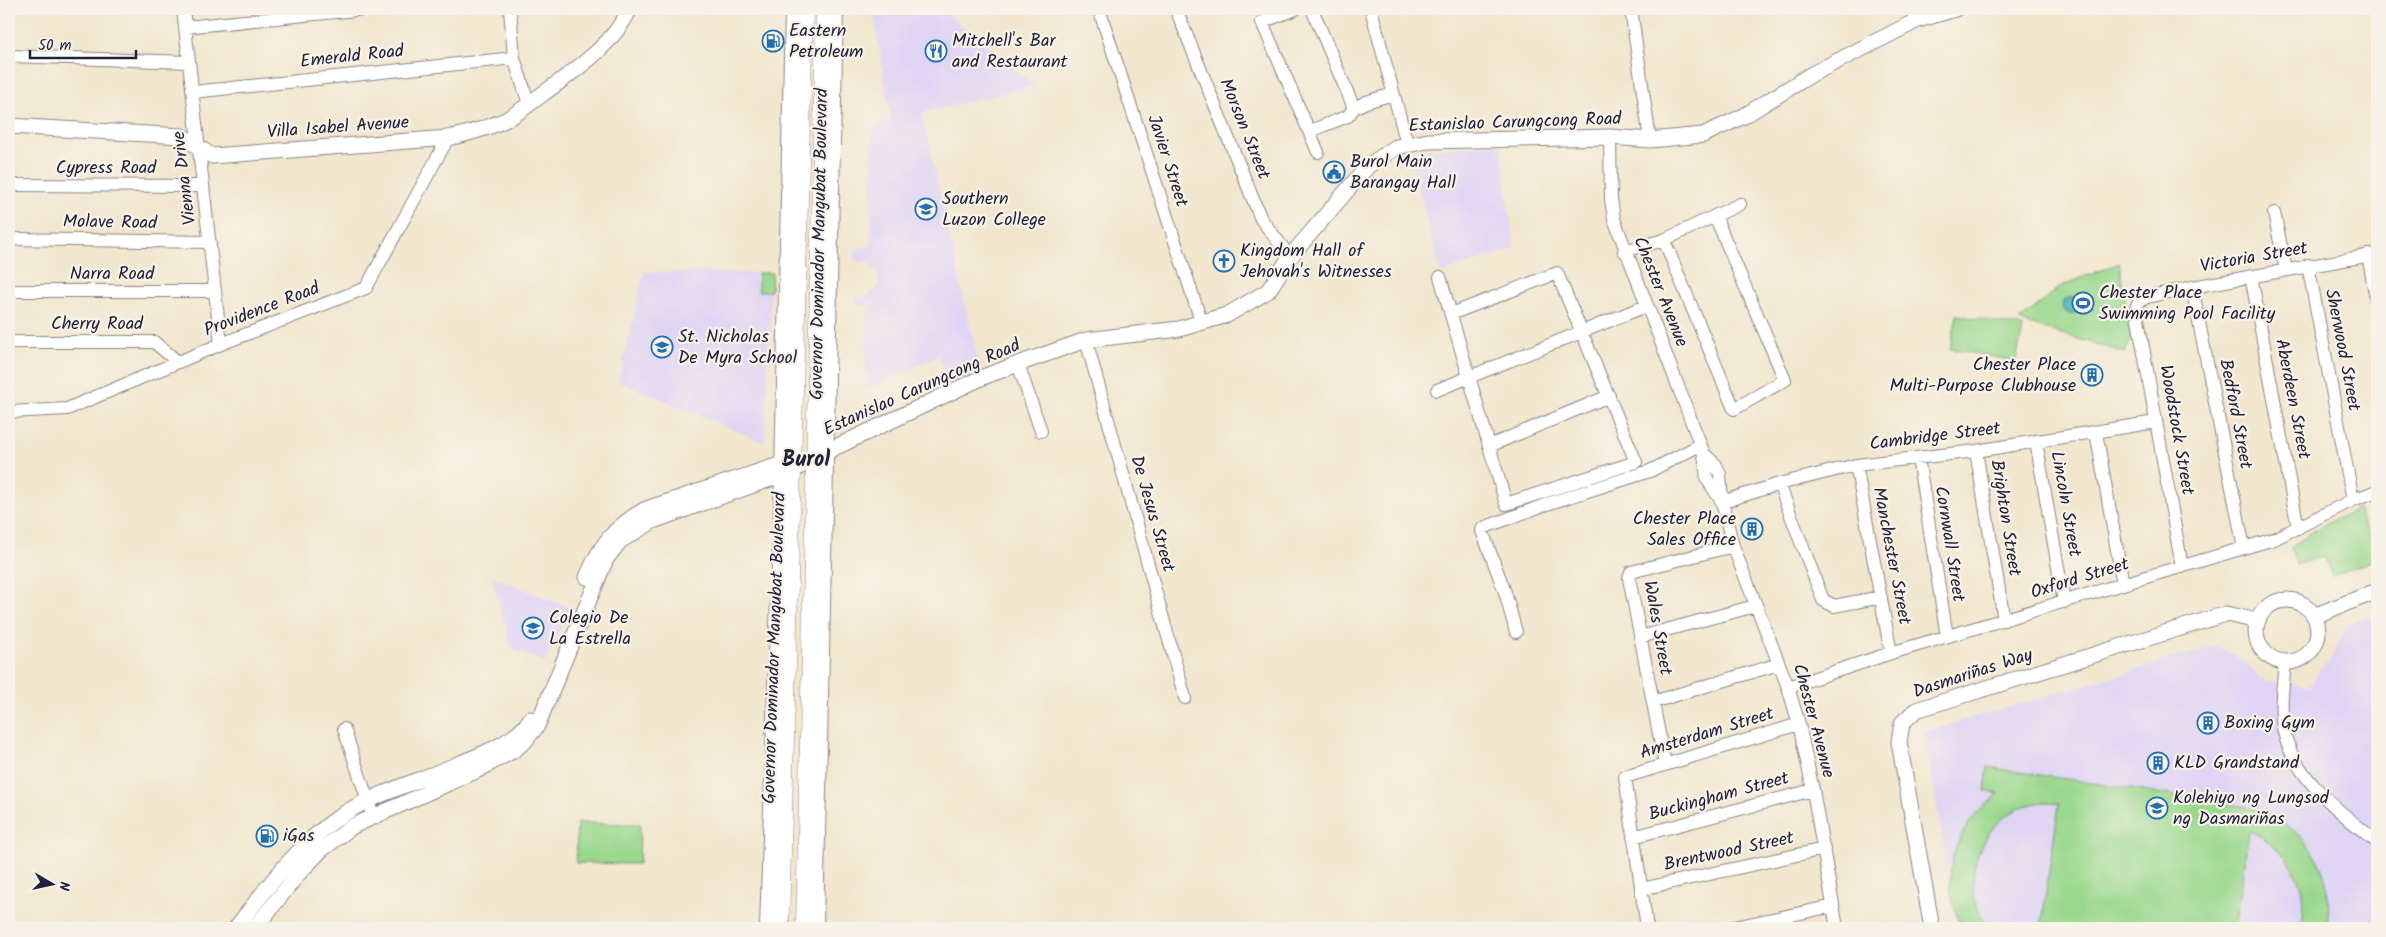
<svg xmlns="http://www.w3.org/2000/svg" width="2386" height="937" font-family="Kalam,sans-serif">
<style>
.built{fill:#e0d4f4}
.green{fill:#9ad88d;stroke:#5e7d64}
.water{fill:#3aabb6;stroke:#2e6678}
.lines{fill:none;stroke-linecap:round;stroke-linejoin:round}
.minor-casing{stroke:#8a8484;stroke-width:14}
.tertiary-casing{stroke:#8a8484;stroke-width:17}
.secondary-casing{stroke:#8a8484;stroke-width:19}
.minor{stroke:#fff;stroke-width:12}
.tertiary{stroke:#fff;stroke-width:15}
.secondary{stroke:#fff;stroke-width:18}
.labels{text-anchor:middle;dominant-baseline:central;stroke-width:4.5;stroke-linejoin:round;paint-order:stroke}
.poi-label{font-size:18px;fill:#22223b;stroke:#f7f3e8;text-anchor:start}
.street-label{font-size:18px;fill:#22223b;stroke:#f7f3e8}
.district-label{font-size:22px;font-weight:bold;fill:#22223b;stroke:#f7f3e8}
</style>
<rect width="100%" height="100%" fill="#f7f3e8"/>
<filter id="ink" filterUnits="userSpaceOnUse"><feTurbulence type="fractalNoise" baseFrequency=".02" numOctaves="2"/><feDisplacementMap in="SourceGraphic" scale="10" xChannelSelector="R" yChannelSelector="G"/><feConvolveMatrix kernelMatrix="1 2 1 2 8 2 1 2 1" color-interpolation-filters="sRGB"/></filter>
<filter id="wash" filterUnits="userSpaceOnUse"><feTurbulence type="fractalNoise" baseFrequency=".0096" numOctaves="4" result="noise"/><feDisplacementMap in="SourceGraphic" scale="20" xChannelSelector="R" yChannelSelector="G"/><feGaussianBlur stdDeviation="1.12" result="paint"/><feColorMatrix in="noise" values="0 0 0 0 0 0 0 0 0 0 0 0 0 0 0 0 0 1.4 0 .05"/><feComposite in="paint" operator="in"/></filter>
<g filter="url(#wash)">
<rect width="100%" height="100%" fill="#f2e6ce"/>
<path class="built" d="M907,9H943L1035,86L922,113L981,375L949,390L939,355L865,390L868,306H857L855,297H866L878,287L879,274L867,262L855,261V248L870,247L873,126L891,120L874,16Z
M1501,144L1514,248L1441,273L1409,154L1431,149Z
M644,272L772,273L765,443L618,381Z
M491,576L570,608L545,663L512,649Z
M2377,612V928H1958L1924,732L2217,646L2248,663L2259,679L2309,687L2321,668L2331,658L2345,630L2353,621Z"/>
<path class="green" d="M2119,263L2131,337L2125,353L2019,321L2061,286Z
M758,273H772L771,291H758Z
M1957,315L2023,327L2016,361L1950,349Z
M2358,509L2377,554V559L2332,576L2324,556L2296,565L2291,547L2321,526Z
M1988,767L2248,807C2303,821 2339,871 2326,928H2299C2313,886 2287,846 2249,831L2234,928H2041L2059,803C1992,793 1948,876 1989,928H1963C1935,878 1955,825 1999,794L1985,791Z
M577,823L640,824L639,864L576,863Z"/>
<path class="water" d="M2090,295L2093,310L2069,314L2062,309L2063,301L2067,298Z"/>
</g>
<g filter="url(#ink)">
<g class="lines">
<g class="minor-casing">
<path id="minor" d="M183,9L221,344
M510,9L514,58L529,104
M1099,9L1202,324
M1176,9L1261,219L1290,257
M1296,9L1262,22L1318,152
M1312,9L1354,108
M1371,9L1407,144
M1631,9L1650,140
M185,27L366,9
M9,56L189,62
M193,92L514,58
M1310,131L1348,116L1354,108L1366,102L1393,94
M1610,137L1611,199L1614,219L1704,454L1707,479L1722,502
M9,185L203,186
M2274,213L2286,270
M9,239L210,242
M1664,240L1734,409L1785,380L1715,216
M1624,251L1664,240L1740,204
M2368,255L2377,303
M2308,265L2353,500
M2251,276L2298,528
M1440,277L1506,504L1636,462L1557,273L1451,314
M2192,287L2244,548
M9,291H215
M1086,340L1185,698
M9,342H154L178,362
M1018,364L1041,431
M1437,390L1646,306
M9,412L67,409L221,344L366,288L448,138
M2096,432L2123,584
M2036,441L2064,602
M1489,446L1609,396
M1976,451L2004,620
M1704,454L1716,465L1720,474L1722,502L1733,546L1788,687L1799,724L1813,790L1837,928
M1918,458L1947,636
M1856,465L1891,653
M1779,484L1823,600L1834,606L1881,597
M1722,502L1779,484L1856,465L1976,451L2156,422
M2182,567L2136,308L2139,301L2147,297L2192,287L2377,254
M1516,632L1505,592L1482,531L1483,528L1547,504L1650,471L1700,445
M1640,637L1755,606
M2285,662C2283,685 2279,709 2284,732C2294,778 2342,814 2377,842
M1788,687L1891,653L2274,539L2353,500L2377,491
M1653,702L1779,664
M344,729L371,810
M1665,765L1629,578L1631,572L1733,546
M1633,837L1813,790
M1641,889L1824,849
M766,928L781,476L791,9
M817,928L837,9
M1647,928L1625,777L1799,724
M1730,928L1833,906"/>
</g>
<g class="tertiary-casing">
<path id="tertiary" d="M9,126L182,136L212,156L448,138C467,134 485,129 503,121C517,115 531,102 544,93C578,68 611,47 630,9
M587,577C601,544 614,527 646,509L785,463
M2256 631a31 31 0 1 1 62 0a31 31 0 1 1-62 0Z
M2314,616L2377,591
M236,928C268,886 300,842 345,813C376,794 413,783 446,769C470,759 518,743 530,719
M255,928L298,874L321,850L353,826L478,770L514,750L525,741L537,726L606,559L620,541L653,521L792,471L836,447L983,377L1018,364L1086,340L1179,329L1227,315L1268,291L1290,257L1368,166L1396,147L1428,141L1610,137L1650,140L1703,135L1744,116L1812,74L1918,20L1955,9
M1932,928L1899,742L1902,723L1916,710L2226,614L2258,621"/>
</g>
<g class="secondary-casing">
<path id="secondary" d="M780,928L804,9
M805,928L825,9"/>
</g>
<use href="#minor" class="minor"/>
<use href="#tertiary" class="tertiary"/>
<use href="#secondary" class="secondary"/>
</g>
</g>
<defs>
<g id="fuel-ring" transform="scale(1.125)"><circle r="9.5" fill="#f7f3e8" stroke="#1f6fb2" stroke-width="1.5"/><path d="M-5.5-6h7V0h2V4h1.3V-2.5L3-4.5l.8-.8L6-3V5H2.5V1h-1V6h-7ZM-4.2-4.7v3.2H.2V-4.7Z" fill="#1f6fb2"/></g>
<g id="restaurant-ring" transform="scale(1.125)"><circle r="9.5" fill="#f7f3e8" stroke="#1f6fb2" stroke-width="1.5"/><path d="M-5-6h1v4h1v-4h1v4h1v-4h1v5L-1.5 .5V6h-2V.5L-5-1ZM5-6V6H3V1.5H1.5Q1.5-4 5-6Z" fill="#1f6fb2"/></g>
<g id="civic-ring" transform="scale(1.125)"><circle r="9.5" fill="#f7f3e8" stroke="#1f6fb2" stroke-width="1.5"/><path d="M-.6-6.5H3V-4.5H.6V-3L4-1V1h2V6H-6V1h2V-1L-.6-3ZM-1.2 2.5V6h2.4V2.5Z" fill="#1f6fb2"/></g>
<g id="university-ring" transform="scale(1.125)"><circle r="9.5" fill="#f7f3e8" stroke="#1f6fb2" stroke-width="1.5"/><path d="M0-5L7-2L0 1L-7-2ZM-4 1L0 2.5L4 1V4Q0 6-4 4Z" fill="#1f6fb2"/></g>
<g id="church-ring" transform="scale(1.125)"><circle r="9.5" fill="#f7f3e8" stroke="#1f6fb2" stroke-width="1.5"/><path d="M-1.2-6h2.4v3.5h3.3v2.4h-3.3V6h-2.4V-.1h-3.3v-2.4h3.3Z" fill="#1f6fb2"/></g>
<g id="stadium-ring" transform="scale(1.125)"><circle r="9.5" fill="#f7f3e8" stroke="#1f6fb2" stroke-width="1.5"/><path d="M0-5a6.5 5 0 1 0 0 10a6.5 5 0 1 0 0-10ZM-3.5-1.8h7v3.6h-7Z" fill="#1f6fb2"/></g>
<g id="school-ring" transform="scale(1.125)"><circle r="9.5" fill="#f7f3e8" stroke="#1f6fb2" stroke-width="1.5"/><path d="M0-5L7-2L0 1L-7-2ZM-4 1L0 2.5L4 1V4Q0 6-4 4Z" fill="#1f6fb2"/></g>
<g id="building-ring" transform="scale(1.125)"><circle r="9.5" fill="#f7f3e8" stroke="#1f6fb2" stroke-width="1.5"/><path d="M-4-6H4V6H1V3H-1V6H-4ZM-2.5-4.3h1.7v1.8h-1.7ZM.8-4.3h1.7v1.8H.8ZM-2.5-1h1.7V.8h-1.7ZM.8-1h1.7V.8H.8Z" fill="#1f6fb2"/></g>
</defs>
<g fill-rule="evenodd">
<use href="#fuel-ring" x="773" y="41"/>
<use href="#restaurant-ring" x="936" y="51"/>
<use href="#civic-ring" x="1334" y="172"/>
<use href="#university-ring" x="926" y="209"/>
<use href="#church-ring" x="1224" y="261"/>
<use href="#stadium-ring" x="2083" y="303"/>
<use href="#school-ring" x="662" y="347"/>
<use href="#building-ring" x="2092" y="375"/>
<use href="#building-ring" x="1752" y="529"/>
<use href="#school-ring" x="533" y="628"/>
<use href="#building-ring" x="2208" y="723"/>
<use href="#building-ring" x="2158" y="763"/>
<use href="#university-ring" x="2157" y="808"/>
<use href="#fuel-ring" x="267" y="836"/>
</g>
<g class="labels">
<g class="poi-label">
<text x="789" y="31">Eastern<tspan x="789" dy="21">Petroleum</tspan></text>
<text x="952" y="41">Mitchell's Bar<tspan x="952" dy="21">and Restaurant</tspan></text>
<text x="1350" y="162">Burol Main<tspan x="1350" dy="21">Barangay Hall</tspan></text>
<text x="942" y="199">Southern<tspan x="942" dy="21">Luzon College</tspan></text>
<text x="1240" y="251">Kingdom Hall of<tspan x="1240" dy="21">Jehovah's Witnesses</tspan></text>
<text x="2099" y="293">Chester Place<tspan x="2099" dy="21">Swimming Pool Facility</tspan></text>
<text x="678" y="337">St. Nicholas<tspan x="678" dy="21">De Myra School</tspan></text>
<text x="2076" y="365" text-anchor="end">Chester Place<tspan x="2076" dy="21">Multi-Purpose Clubhouse</tspan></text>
<text x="1736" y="519" text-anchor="end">Chester Place<tspan x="1736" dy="21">Sales Office</tspan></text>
<text x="549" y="618">Colegio De<tspan x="549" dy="21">La Estrella</tspan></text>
<text x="2224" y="723">Boxing Gym</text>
<text x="2174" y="763">KLD Grandstand</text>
<text x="2173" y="798">Kolehiyo ng Lungsod<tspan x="2173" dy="21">ng Dasmariñas</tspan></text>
<text x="283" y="836">iGas</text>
</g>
<g class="street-label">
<text transform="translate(352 57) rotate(-6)">Emerald Road</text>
<text transform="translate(1515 123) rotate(-2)">Estanislao Carungcong Road</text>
<text transform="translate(338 128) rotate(-4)">Villa Isabel Avenue</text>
<text transform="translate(1244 129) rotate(68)">Morson Street</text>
<text transform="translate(1167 161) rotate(72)">Javier Street</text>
<text x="106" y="168">Cypress Road</text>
<text transform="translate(185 178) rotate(-97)">Vienna Drive</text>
<text transform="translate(110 223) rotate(1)">Molave Road</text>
<text transform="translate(820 244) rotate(-89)">Governor Dominador Mangubat Boulevard</text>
<text transform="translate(2254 258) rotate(-10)">Victoria Street</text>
<text x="112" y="274">Narra Road</text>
<text transform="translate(1660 292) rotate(68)">Chester Avenue</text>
<text transform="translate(262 310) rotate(-21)">Providence Road</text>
<text x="97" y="324">Cherry Road</text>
<text transform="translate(2342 350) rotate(79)">Sherwood Street</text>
<text transform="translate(922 388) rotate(-24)">Estanislao Carungcong Road</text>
<text transform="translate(2292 399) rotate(79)">Aberdeen Street</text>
<text transform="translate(2235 414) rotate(79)">Bedford Street</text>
<text transform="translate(2176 430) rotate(80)">Woodstock Street</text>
<text transform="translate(1935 437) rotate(-7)">Cambridge Street</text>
<text transform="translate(2065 504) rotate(80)">Lincoln Street</text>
<text transform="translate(1152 514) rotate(74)">De Jesus Street</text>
<text transform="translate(2005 518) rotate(81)">Brighton Street</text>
<text transform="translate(1949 544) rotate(81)">Cornwall Street</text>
<text transform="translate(1891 556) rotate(79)">Manchester Street</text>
<text transform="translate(2080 579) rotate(-17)">Oxford Street</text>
<text transform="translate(1657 628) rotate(80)">Wales Street</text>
<text transform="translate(775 648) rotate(-88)">Governor Dominador Mangubat Boulevard</text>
<text transform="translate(1973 674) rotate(-18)">Dasmariñas Way</text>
<text transform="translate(1813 721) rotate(75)">Chester Avenue</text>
<text transform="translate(1707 734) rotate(-17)">Amsterdam Street</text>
<text transform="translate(1719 797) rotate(-15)">Buckingham Street</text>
<text transform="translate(1729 852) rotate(-12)">Brentwood Street</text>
</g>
<g class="district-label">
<text x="806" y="460">Burol</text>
</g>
</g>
<rect width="2386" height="937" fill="none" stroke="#f7f3e8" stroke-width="30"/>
<g transform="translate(52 884) rotate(99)" stroke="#f7f3e8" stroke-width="4" paint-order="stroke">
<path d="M0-4L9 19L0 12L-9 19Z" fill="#22223b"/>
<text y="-8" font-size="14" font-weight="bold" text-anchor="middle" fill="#22223b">N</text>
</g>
<path d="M30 50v8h106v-8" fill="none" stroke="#22223b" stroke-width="2.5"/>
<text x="38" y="50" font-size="15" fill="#22223b" stroke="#f7f3e8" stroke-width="4" paint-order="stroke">50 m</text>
</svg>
